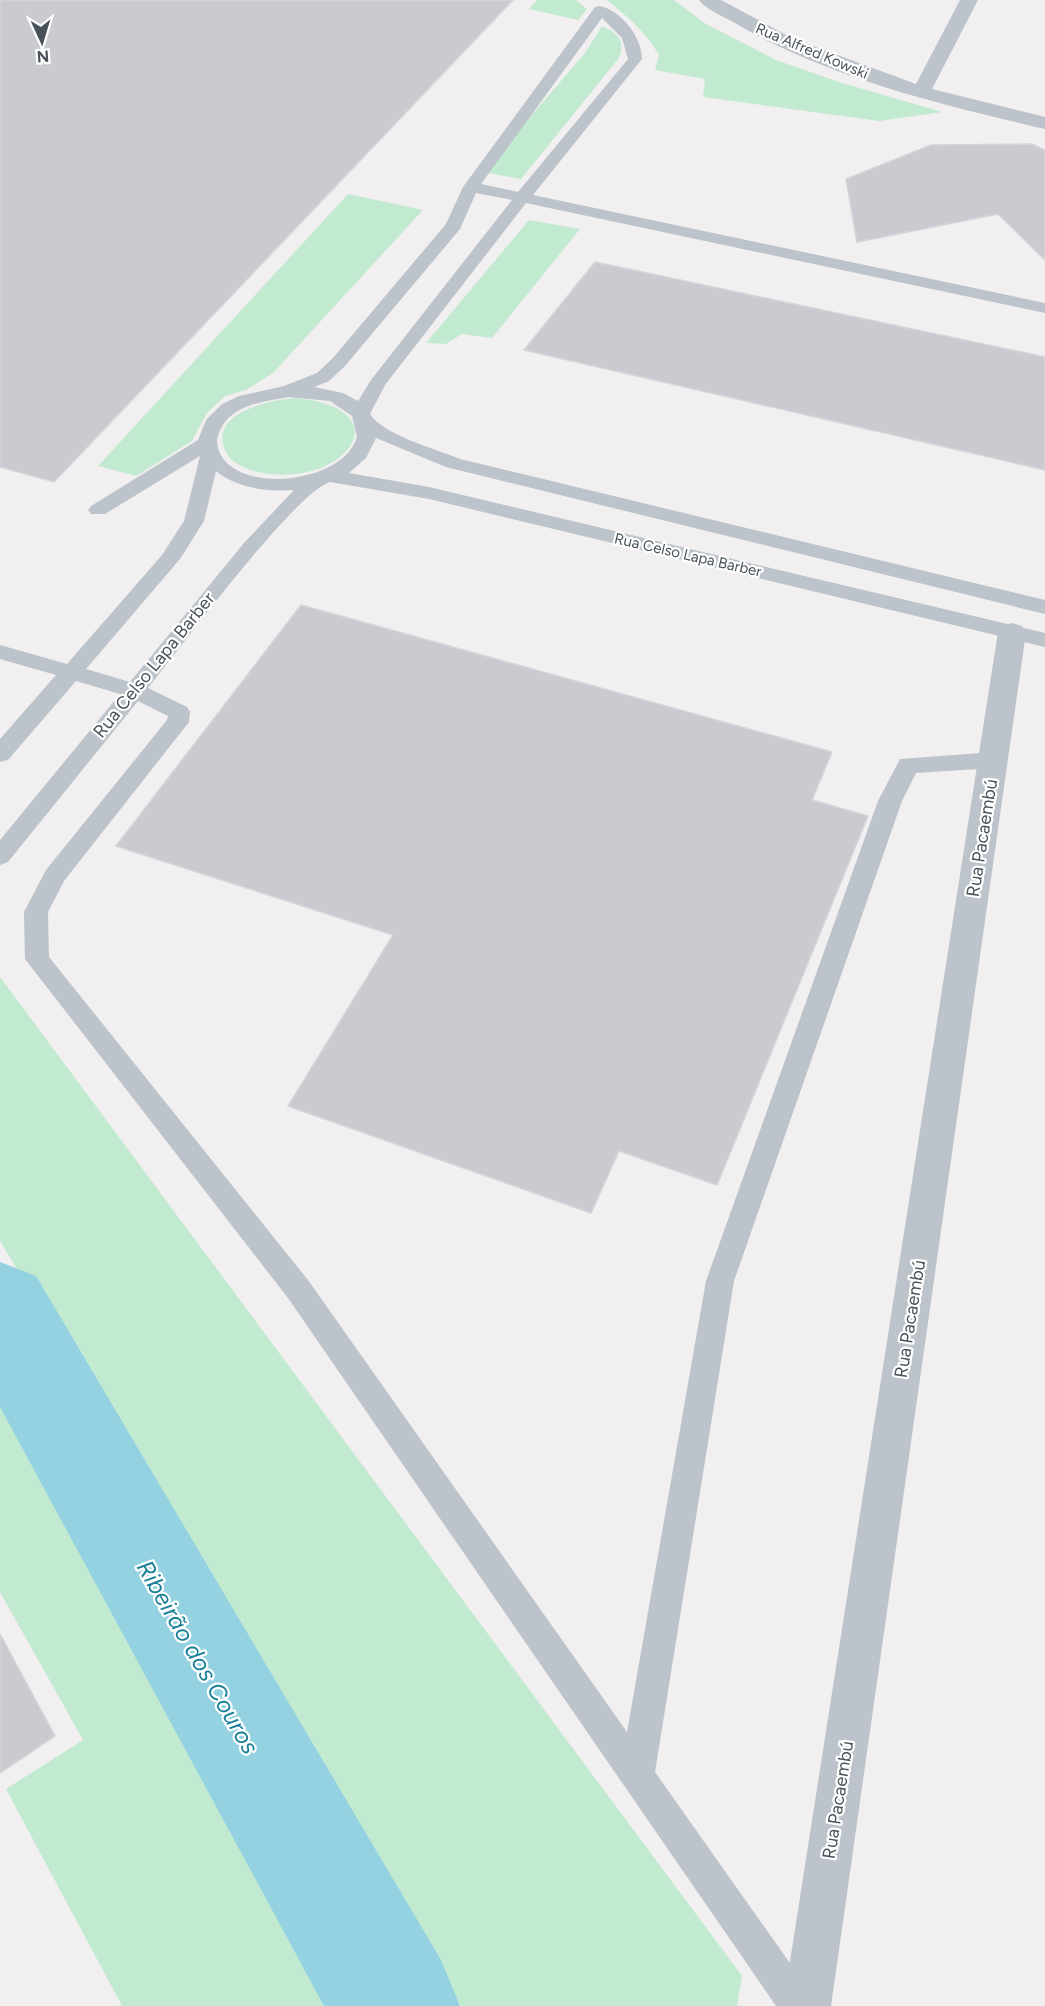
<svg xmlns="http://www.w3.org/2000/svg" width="1045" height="2006" font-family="Figtree,sans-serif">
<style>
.green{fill:#c2ead1}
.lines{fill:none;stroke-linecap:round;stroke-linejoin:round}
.river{fill:#94d2e2;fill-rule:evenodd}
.building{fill:#c9cbd1;stroke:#d3d5d9;stroke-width:1.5}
.service{fill:#bcc3ca;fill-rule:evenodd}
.minor{fill:#bcc3ca;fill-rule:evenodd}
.labels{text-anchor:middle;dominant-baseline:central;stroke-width:4.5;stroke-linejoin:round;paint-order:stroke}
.far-street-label{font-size:15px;fill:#49525a;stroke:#fff}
.street-label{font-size:18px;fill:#49525a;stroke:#fff}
.near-water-label{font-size:24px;font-style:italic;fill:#1d8099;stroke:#fff}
</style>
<rect width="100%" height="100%" fill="#f1efef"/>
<path class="green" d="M537,0H576L587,9L578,20L529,9Z
M607,0H674L706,24L776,60L839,82L942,112L879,121L703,97L705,79L655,70L659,55C645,31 628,17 607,0Z
M602,26C618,33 626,41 619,58L521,179L483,172L585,53Z
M348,194L423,210L273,373L246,390L225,396L207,413L192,441L136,476L98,466Z
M529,220L580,229L492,338L462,334L446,344L426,343Z
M294,398C403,407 348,487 263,473C249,471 231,464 225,450C209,413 270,400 294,398Z
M0,977L742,1976L737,2006H461L0,1241Z
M0,1359L368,2006H122L6,1789L83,1740L0,1592Z"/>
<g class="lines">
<path class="river" d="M0,1262L36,1276L441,1960L460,2006H324L0,1407Z"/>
</g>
<path class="building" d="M0,0H513L54,482L0,467Z
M1032,144L1045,150V260L998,214L857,242L846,179L931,145Z
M595,262L1045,357V470L524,350Z
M301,605L832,752L812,800L868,816L717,1185L619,1151L591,1213L288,1106L393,935L116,846Z
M0,1634L55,1736L0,1773Z"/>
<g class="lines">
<path class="service" d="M600,6C622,11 642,38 642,59L533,195L1045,303V313L526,203L385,385L370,414C383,435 436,449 460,459L1045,600V614L446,467L376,438L366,458L349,473L429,487L1045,633V647L429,499L330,482C295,492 178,651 148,688L187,707L190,712L189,722L64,881L48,912L49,957L308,1280L627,1732L706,1281L878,801L900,759L994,752L1002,754L1005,760L1002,766L994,768L916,773L902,801L734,1281L655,1772L811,1993L817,2006H776L288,1298L25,959L24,912L46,870L167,720L168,716L138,701L8,862L0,865V840L120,694L76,681L8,760L0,762V739L56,675L0,659V645L67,664L162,555L184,521L200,456L105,514H91L88,510L91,506L198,440L206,420L222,404L239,396L284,386L317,373L333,358L446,224L463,187L595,7ZM602,18L622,38L628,59L518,192L481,184ZM476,193L512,200L371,380L358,401L343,393L314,387L329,381L345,366L460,229ZM289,397L330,401L352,416L357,437C342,488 220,496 217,441C223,406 260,402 289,397ZM216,471C236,488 268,492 294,490L244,543L130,682L86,669L180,559L204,521Z"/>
<path class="minor" d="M699,0H721L794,39L916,84L960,0H978L932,89L1045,117V129C939,104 828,78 733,22C723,16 706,10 699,0Z
M1012,623L1022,626L1026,632L831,2006H783L998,632L1002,626Z"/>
</g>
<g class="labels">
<g class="far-street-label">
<text transform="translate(812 51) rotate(23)">Rua Alfred Kowski</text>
<text transform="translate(688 555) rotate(13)">Rua Celso Lapa Barber</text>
</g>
<g class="street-label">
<text transform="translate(154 665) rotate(-51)">Rua Celso Lapa Barber</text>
<text transform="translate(982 838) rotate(-81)">Rua Pacaembú</text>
<text transform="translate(910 1319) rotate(-81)">Rua Pacaembú</text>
<text transform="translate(838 1800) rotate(-81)">Rua Pacaembú</text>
</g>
<g class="near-water-label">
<text transform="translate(198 1657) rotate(60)">Ribeirão dos Couros</text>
</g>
</g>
<g transform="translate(42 42) rotate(176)" stroke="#ffffff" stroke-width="4.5" paint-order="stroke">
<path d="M0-4.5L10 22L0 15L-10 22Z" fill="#49525a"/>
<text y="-9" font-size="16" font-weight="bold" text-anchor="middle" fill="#49525a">N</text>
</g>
</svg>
